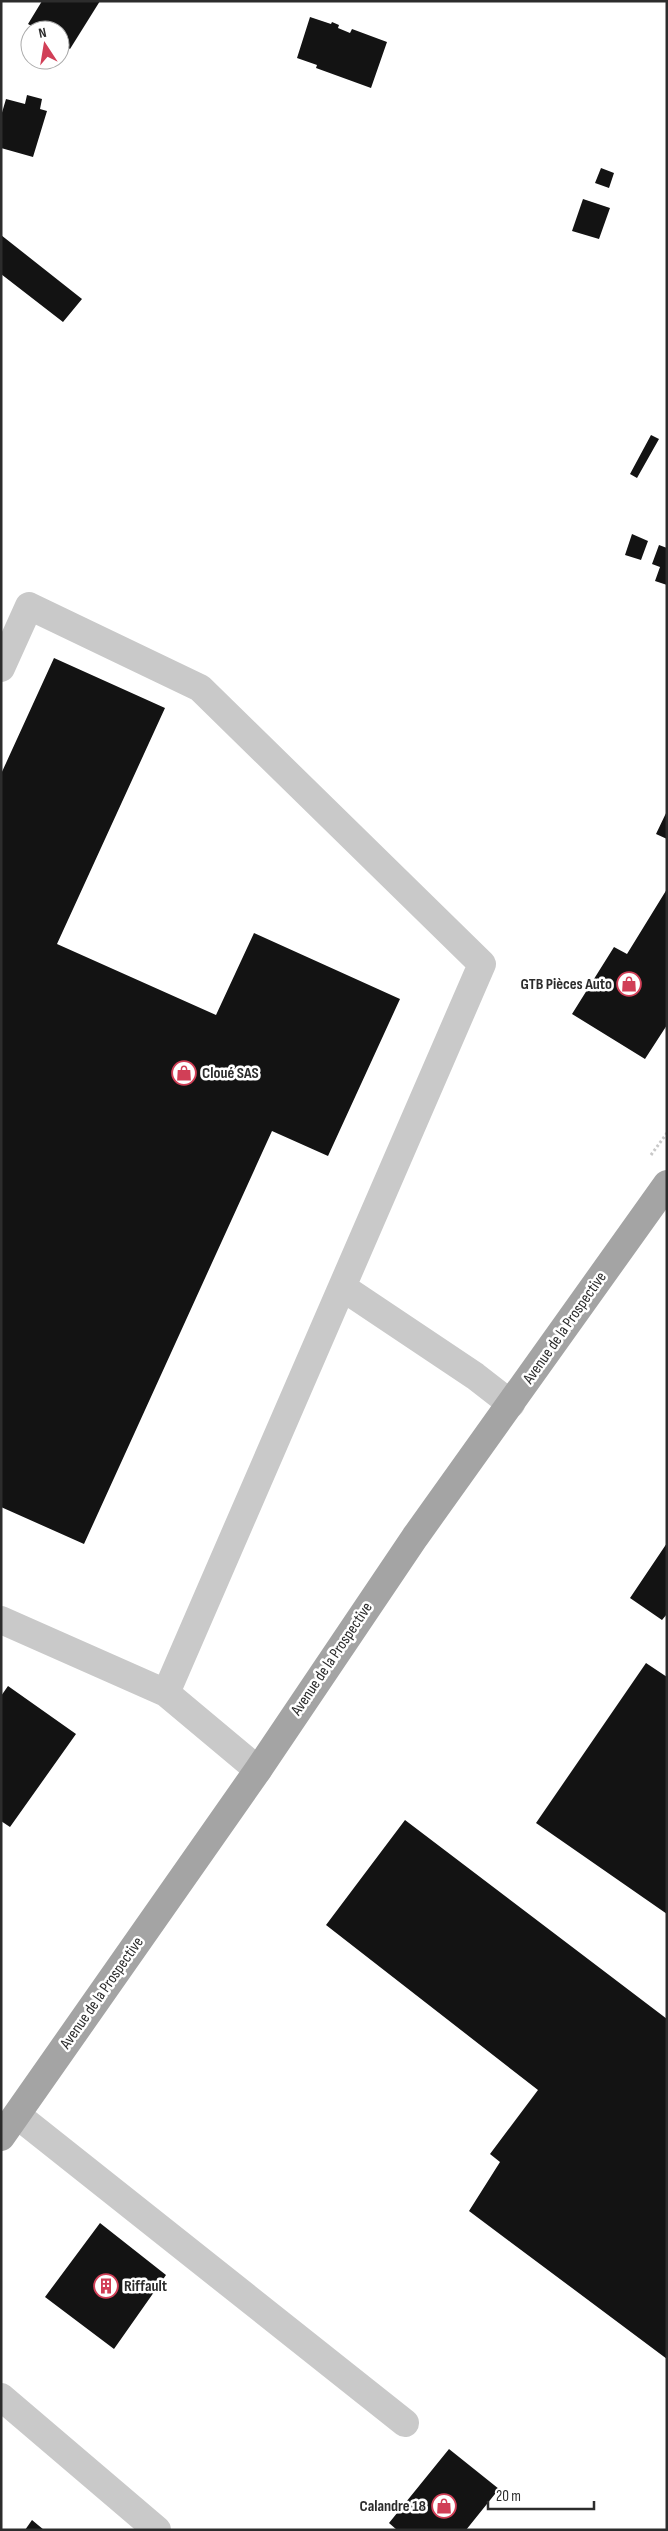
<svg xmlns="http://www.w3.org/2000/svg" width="668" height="2531" font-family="'Sofia Sans Condensed',sans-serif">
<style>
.building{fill:#131313}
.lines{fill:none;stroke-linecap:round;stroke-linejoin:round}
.path{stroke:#c9c9c9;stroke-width:3;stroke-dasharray:2.5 2.5;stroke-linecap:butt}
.minor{stroke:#c9c9c9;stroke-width:28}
.major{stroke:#a4a4a4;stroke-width:28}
.labels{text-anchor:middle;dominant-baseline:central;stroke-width:5;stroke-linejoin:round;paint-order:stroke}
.poi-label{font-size:16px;font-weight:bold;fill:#2c2c2c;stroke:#fff;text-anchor:end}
.street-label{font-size:16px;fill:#2c2c2c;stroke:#fff}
</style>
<rect width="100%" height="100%" fill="#fff"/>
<path class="building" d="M42,1H100L70,49L60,43V30H39L28,24Z
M310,17L331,24L332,22L339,25L338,28L350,33L352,29L387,42L371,88L316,68L317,65L297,58Z
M27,95L42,99L40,109L47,111L33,157L1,148V116L6,99L25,104Z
M601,168L614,173L609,188L595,183Z
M583,199L610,208L599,239L572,231Z
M1,235L82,299L63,322L1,274Z
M651,435L659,439L637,478L630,474Z
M632,534L648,541L641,560L625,555Z
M659,545L667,548V585L655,581L660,567L652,564Z
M54,658L165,708L57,944L216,1015L254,933L400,999L328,1156L272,1131L84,1544L1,1507V774Z
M667,811V839L656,834Z
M667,889V1025L645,1059L572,1014L614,947L627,954Z
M667,1543V1614L662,1620L630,1598Z
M646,1663L667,1677V1914L536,1823Z
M8,1686L76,1734L10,1827L1,1821V1696Z
M405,1820L667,2019V2359L469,2211L500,2162L490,2154L538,2090L326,1925Z
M100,2223L166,2275L114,2349L45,2297Z
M449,2449L499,2489L466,2530H397L389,2523Z
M32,2520L44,2530H25Z"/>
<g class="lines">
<path class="path" d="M651,1155L667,1133"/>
<path class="minor" d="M1,668L29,606L200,688L482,964L166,1693
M342,1287L475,1376L511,1404
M1,1620L166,1693L258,1770
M17,2115L405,2423
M1,2397L157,2530"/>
<path class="major" d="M1,2137L258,1770L415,1537L667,1184"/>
</g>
<defs>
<g id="shop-ring" transform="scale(1.25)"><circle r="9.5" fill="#fff" stroke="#d13f57" stroke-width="1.5"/><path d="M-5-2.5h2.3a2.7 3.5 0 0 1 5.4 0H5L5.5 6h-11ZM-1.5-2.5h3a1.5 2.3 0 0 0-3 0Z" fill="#d13f57"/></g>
<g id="building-ring" transform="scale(1.25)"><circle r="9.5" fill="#fff" stroke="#d13f57" stroke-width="1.5"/><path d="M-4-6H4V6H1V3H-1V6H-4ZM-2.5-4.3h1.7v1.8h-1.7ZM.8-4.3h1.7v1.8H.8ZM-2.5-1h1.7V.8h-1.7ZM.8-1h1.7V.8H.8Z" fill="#d13f57"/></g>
</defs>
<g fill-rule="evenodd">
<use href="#shop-ring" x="629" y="984"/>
<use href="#shop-ring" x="184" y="1073"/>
<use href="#building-ring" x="106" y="2286"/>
<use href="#shop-ring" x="444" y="2506"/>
</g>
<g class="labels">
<g class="poi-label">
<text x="612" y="984">GTB Pièces Auto</text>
<text x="202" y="1073" text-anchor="start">Cloué SAS</text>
<text x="124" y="2286" text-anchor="start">Riffault</text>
<text x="426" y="2506">Calandre 18</text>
</g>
<g class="street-label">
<text transform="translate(565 1328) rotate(-55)">Avenue de la Prospective</text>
<text transform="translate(332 1659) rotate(-56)">Avenue de la Prospective</text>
<text transform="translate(102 1993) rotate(-55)">Avenue de la Prospective</text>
</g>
</g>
<rect width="668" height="2531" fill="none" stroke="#2c2c2c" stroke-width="5"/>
<g transform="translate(45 45) rotate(348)"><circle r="24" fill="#ffffff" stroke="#ababab"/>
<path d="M0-4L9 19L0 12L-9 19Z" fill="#d13f57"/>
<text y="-8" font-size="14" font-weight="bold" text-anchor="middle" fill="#2c2c2c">N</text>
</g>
<path d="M488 2501v8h106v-8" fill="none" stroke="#2c2c2c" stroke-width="2.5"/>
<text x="496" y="2501" font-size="15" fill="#2c2c2c" stroke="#ffffff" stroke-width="4" paint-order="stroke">20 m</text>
</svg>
